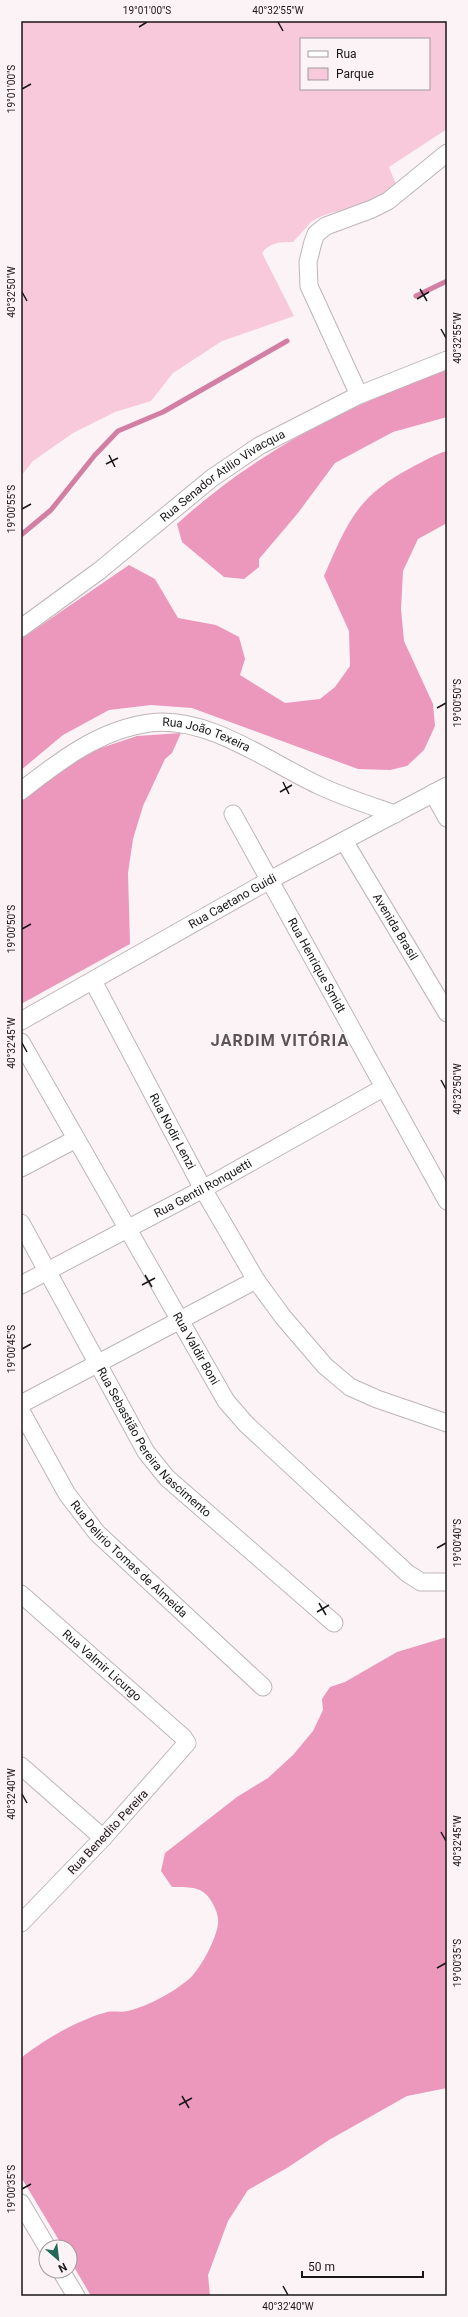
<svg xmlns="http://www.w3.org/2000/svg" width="468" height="2317" font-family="Roboto,sans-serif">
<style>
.green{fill:#f8c8db;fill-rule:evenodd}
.forest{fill:#ec97bc}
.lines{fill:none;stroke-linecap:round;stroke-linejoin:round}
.stream{stroke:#d37fa4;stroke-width:5}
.minor-casing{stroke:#beb5b8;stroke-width:19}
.minor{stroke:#fff;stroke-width:17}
.ticks{fill:none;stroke:#191617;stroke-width:1.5}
.labels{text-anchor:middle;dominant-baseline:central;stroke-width:3.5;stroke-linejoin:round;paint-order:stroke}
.street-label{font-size:12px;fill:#191617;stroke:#fcf3f6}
.district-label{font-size:16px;font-weight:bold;letter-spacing:1px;fill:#5b5457;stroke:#fcf3f6}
.neatline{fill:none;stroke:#191617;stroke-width:1.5}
.ticks-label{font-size:10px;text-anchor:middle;fill:#191617}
</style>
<rect width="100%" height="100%" fill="#fcf3f6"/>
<path class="green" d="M21,21H447V129L389,167L395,182V191L357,210L334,212L322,216L312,221L293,242C280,242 270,242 262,253L294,316L222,341L173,373L151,401L115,412L73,433L33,461L21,476ZM301,39H429V89H301Z"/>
<path class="forest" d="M447,370V417L393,432L335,463L298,513L259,559V567L244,579L224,577L182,542L177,524C255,452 349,405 447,370Z
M447,451V523L418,539L403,571L401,609L404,641L433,704L435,726L424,750L407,766L390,770L358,769L192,708L151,705L109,710L63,735L21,770V639L129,565L155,579L178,618L216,625L239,637L245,659L240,675L285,703L320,699L335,687L350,666L349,631L324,576C348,521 357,496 414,466C425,461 435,454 447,451Z
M181,733L172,753L165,759L143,806L133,839L128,873L130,944L21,1004V800L44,779L98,749L137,736Z
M447,1637V2088L407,2096L329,2140L287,2168L248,2190L228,2221L208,2275L210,2296H91L70,2260V2247H63L21,2177V2058C42,2041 78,2020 104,2013C111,2010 120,2013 128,2011C148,2006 172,1993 188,1980C200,1970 216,1940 218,1924C219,1917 216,1910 213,1904C204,1886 191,1887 172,1887L161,1871L165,1853L237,1797L268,1778L293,1755L313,1731L323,1710L322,1699L330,1687L345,1682L397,1652Z"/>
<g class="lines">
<path class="stream" d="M416,296L447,281
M21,535L51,510L95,455L118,431L163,412L287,341"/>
<g class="minor-casing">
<g id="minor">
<path d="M359,395L309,286L308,262L313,242L316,234L326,226L372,209L388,201L447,153"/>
<path id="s1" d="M21,628L99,571L212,478L259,446L359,395L447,360"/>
<path id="s2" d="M21,791C59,761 101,729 150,723C207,715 269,762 318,785C343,797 369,805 395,814"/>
<path d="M433,793L447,818"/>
<path id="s3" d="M233,814L447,1201"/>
<path id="s4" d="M344,841L447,1013"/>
<path id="s5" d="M93,981L203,1189L256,1280L283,1317L325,1366L350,1387L377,1399L447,1423"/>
<path id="s6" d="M21,1021L268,881L447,786"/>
<path id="s7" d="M21,1042L226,1401L246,1424L407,1573L421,1582H447"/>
<path d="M21,1168L76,1139"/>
<path id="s8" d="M21,1223L146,1452L167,1478L334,1623"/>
<path id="s9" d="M21,1285L203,1189L383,1088"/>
<path d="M21,1404L256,1280"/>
<path id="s10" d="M21,1411L67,1494L97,1533L263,1687"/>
<path id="s11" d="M21,1594L183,1737L187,1743L103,1838L21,1923"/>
<path d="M21,1766L103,1838"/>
<path d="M21,2203L47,2247"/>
<path d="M61,2271L76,2296"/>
</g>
</g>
<use href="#minor" class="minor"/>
</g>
<path class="ticks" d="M278,22L283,31M139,27L147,22M22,89L31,84M420,289L427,301M22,292L27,301M417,299L429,292M441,329L446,338M109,455L115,467M106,464L118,458M22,509L31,504M437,708L446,703M283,782L289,794M280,792L292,785M22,929L31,924M22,1043L27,1052M441,1080L446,1089M145,1275L152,1287M142,1285L155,1278M22,1349L31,1344M437,1548L446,1543M319,1603L326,1615M317,1612L329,1605M22,1794L27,1803M441,1832L446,1841M437,1968L446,1963M182,2096L189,2108M179,2105L192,2098M22,2189L31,2184M283,2286L288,2295"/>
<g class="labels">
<g class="street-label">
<text stroke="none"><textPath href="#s1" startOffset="253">Rua Senador Atilio Vivacqua</textPath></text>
<text stroke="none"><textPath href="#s2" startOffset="206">Rua João Texeira</textPath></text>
<text stroke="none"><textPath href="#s6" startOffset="243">Rua Caetano Guidi</textPath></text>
<text stroke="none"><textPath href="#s4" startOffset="100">Avenida Brasil</textPath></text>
<text stroke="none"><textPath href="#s3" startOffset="173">Rua Henrique Smidt</textPath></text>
<text stroke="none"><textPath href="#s5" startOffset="170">Rua Nodir Lenzi</textPath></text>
<text stroke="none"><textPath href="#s9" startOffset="206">Rua Gentil Ronquetti</textPath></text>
<text stroke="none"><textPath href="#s7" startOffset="353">Rua Valdir Boni</textPath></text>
<text stroke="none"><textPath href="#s8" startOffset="258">Rua Sebastião Pereira Nascimento</textPath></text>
<text stroke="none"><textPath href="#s10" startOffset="185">Rua Delirio Tomas de Almeida</textPath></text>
<text stroke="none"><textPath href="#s11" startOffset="108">Rua Valmir Licurgo</textPath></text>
<text transform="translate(108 1832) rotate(-47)">Rua Benedito Pereira</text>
</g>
<g class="district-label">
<text x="280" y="1040">JARDIM VITÓRIA</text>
</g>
</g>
<rect width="468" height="2317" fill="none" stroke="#fcf3f6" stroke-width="44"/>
<rect x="300" y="38" width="130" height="52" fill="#fcf3f6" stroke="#a19b9d"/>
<rect x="308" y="51" width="20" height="6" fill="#ffffff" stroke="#a19b9d"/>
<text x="336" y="58" font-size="12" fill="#191617">Rua</text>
<rect x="308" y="68" width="20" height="12" fill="#f8c8db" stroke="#a19b9d"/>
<text x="336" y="78" font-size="12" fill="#191617">Parque</text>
<g transform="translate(58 2259) rotate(152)"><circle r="19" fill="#fcf3f6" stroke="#a19b9d"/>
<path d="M0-3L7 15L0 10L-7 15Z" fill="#266858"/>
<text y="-6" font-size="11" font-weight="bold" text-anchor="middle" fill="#191617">N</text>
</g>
<path d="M302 2271v6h121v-6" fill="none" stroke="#191617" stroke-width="2"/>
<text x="308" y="2271" font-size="12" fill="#191617" stroke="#fcf3f6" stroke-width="3" paint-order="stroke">50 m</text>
<rect x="22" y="22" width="424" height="2273" class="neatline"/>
<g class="ticks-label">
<text x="147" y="14">19°01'00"S</text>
<text x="278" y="14">40°32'55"W</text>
<text transform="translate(11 89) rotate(-90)" y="4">19°01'00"S</text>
<text transform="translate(11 292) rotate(-90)" y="4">40°32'50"W</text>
<text transform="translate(457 338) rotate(-90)" y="4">40°32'55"W</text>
<text transform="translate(11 509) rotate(-90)" y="4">19°00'55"S</text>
<text transform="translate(457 703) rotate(-90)" y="4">19°00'50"S</text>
<text transform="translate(11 929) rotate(-90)" y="4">19°00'50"S</text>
<text transform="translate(11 1043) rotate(-90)" y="4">40°32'45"W</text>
<text transform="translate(457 1089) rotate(-90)" y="4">40°32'50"W</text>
<text transform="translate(11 1349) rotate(-90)" y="4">19°00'45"S</text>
<text transform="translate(457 1543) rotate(-90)" y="4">19°00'40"S</text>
<text transform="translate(11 1794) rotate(-90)" y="4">40°32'40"W</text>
<text transform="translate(457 1841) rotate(-90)" y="4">40°32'45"W</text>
<text transform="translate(457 1963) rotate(-90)" y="4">19°00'35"S</text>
<text transform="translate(11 2189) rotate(-90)" y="4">19°00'35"S</text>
<text x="288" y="2310">40°32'40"W</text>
</g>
</svg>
